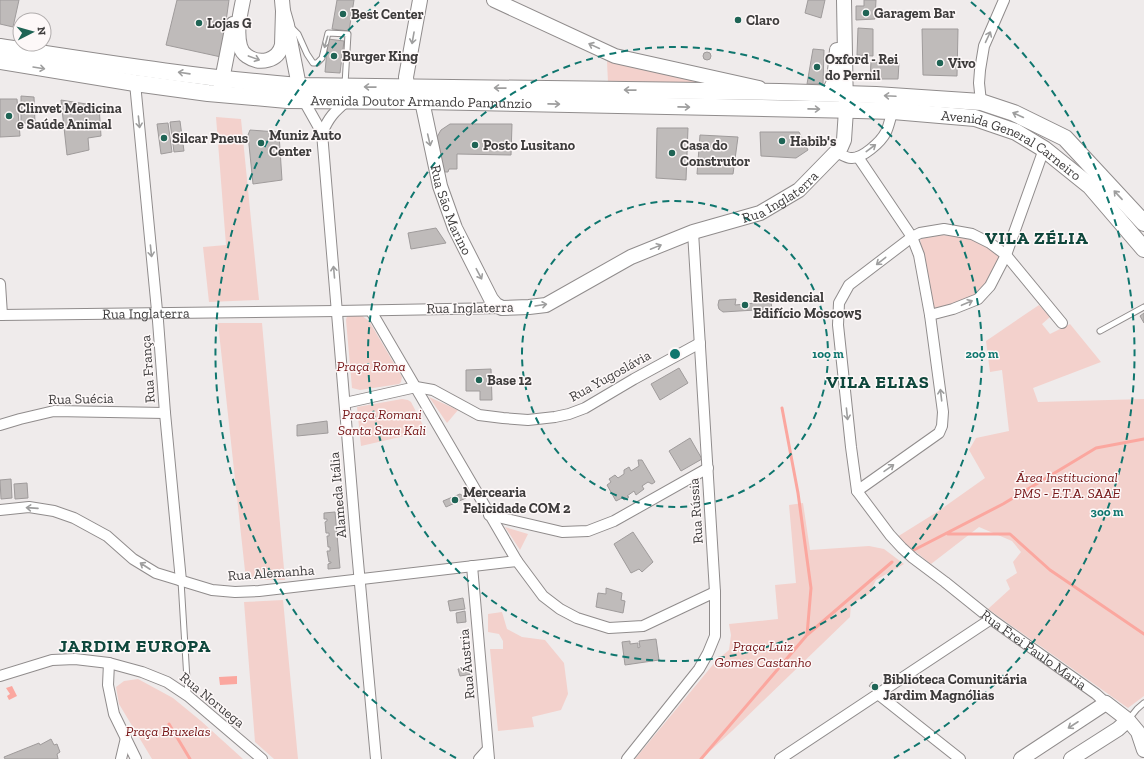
<svg xmlns="http://www.w3.org/2000/svg" width="1144" height="759" font-family="'Zilla Slab',serif">
<style>
.green{fill:#f3d1cc}
.water{fill:#fba79f}
.lines{fill:none;stroke-linecap:round;stroke-linejoin:round}
.stream{stroke:#fba79f;stroke-width:3}
.building{fill:#bfbbba;stroke:#9f9b9b}
.lane-casing{stroke:#908c8c;stroke-width:7}
.street-casing{stroke:#908c8c;stroke-width:12}
.secondary-casing{stroke:#908c8c;stroke-width:16}
.primary-casing{stroke:#908c8c;stroke-width:18}
.lane{stroke:#fff;stroke-width:5}
.street{stroke:#fff;stroke-width:10}
.secondary{stroke:#fff;stroke-width:14}
.primary{stroke:#fff;stroke-width:16}
.oneway{stroke:#9e9e9e}
.ring{fill:none;stroke:#0f766e;stroke-width:2;stroke-dasharray:7 5}
.poi-dot{fill:#1f6455;stroke:#fdf8f8;stroke-width:1.5}
.labels{text-anchor:middle;dominant-baseline:central;stroke-width:3;stroke-linejoin:round;paint-order:stroke}
.poi-label{font-size:14px;font-weight:bold;fill:#3e3c3c;stroke:#fdf8f8;text-anchor:start}
.street-label{font-size:14px;fill:#3e3c3c;stroke:#fdf8f8}
.park-label{font-size:14px;font-style:italic;fill:#751516;stroke:#fdf8f8}
.district-label{font-size:18px;font-weight:bold;letter-spacing:1px;fill:#0f473c;stroke:#fdf8f8}
.centre{fill:#0f766e;stroke:#fdf8f8;stroke-width:2}
.ring-label{font-size:12px;text-anchor:middle;font-weight:bold;fill:#0f766e;stroke:#fdf8f8;stroke-width:3;stroke-linejoin:round;paint-order:stroke}
</style>
<rect width="100%" height="100%" fill="#efebeb"/>
<path class="green" d="M607,61L724,85L608,83Z
M216,117L241,119L259,300L209,302L203,247L226,245Z
M942,235C964,237 985,240 999,257L993,276L977,297L934,312L920,239Z
M1039,305L1050,317L1042,324L1050,334L1070,324L1101,362L1033,388L1038,402L1144,399V696L1128,708L988,609L1010,589L1006,580L1017,573L1013,562L1021,552L1012,541L979,527L931,564L897,537L937,512L985,478L969,450L976,438L1009,431L1002,370L990,372L986,341Z
M351,315H361L369,321L402,377L401,382L399,384L360,390L352,388L346,320L347,316Z
M218,323H262L285,580H246Z
M429,397L458,410L447,423Z
M402,399L408,400L411,402L426,431L361,446L357,407Z
M803,503L810,550L869,546L884,549L904,564L876,580L869,594L851,604L850,617L732,731L701,759H635L716,661L729,650L731,635L729,624L778,619L775,585L796,583L789,505Z
M505,527L528,534L520,550Z
M283,600L298,759H274L255,742L244,602Z
M502,612L507,629L522,637L545,640L564,663L568,694L561,710L532,717L534,727L498,731L490,649H503V641L499,634L488,632V614Z
M138,679L173,698L201,721L243,759H152L119,704L116,687L124,681Z"/>
<path class="water" d="M237,676V684L220,685L219,677Z
M12,686L17,696L9,700L7,696L10,694L6,688Z"/>
<g class="lines">
<path class="stream" d="M782,408L798,493L811,588L807,635
M948,534H1010L1050,570L1144,634
M912,551L1003,504L1096,448L1144,439
M169,724L190,759
M701,759L807,635L892,562"/>
</g>
<path class="building" d="M0,0H19L13,27L0,24Z
M177,0H229L221,57L166,45Z
M337,0H354L349,31L332,29Z
M808,0H825L821,18L805,13Z
M864,0H876L875,19L856,20V6H864Z
M858,28L873,29V56L857,55Z
M922,29H958L957,76L923,75Z
M328,39L344,41L340,73L325,72Z
M813,49L824,50L823,84H807Z
M703 56a4 4 0 1 1 8 0a4 4 0 1 1-8 0Z
M871,62L899,63L898,79H870Z
M21,96L34,97L35,123H21Z
M0,99H17L20,136L0,137Z
M61,100L99,106L101,136L88,138L89,150L67,155Z
M180,121L184,151L174,152L170,122Z
M168,123L172,152L161,154L157,124Z
M450,124H512L511,155L457,154V169H449L448,172H444L437,137L441,130Z
M657,128H688L686,180L656,178Z
M250,130L277,132L279,134L282,180L253,184L248,135Z
M760,132H799L808,150L796,158L761,156Z
M700,135L738,137L733,174H697Z
M436,228L446,243L411,249L408,233Z
M755,297H759L761,302H771L772,309L723,312L719,309L718,305L719,300L736,299L735,305L756,303Z
M1144,313V323L1140,316Z
M679,368L688,383L660,400L651,384Z
M491,369L492,400H480V391H466V370Z
M327,421L328,433L297,436V425Z
M690,438L702,459L681,471L669,451Z
M638,460H642L655,482L652,484L648,482L642,486L644,489L636,495L634,491L627,496L629,497L624,500L622,498L616,501L607,485L611,482L609,479L615,475L618,478L624,474V470L629,467L631,471L639,466Z
M11,479L12,498L1,499L0,480Z
M27,483L28,498L15,499L14,484Z
M460,494L466,498L446,507L443,501Z
M335,512L340,568L328,569V564L331,563V562H329L327,551H330V547H328L327,536H329V533H326L325,522L327,521V519H324V513Z
M633,532L653,562L642,572L639,569L631,573L614,544Z
M606,588L622,593L621,600L625,601L623,613L596,607L598,593L606,594Z
M463,598L465,609L450,611L448,601Z
M465,611L466,622L457,623L456,613Z
M656,639L659,660L625,665L622,642L630,641V644L638,643V648L640,647L639,641Z
M470,667L472,674L460,676L458,669Z
M872,682L882,688L876,692L869,686Z
M51,739L54,745L57,744L60,752L57,754L58,759H5L4,757L39,743L40,745Z"/>
<g class="lines">
<g class="lane-casing">
<path id="lane" d="M291,27L298,34L307,54L313,63H317L322,58L328,33L348,34L345,84
M1100,331L1144,307
M181,581L188,696
M1128,720L1137,709L1144,703"/>
</g>
<g class="street-casing">
<g id="street">
<path d="M135,83L158,321L165,413L181,581"/>
<path d="M304,101L322,133L355,529L376,759"/>
<path d="M981,102L979,83L980,70L984,46L1004,0"/>
<path d="M322,133C329,117 334,112 347,101"/>
<path d="M836,152C841,154 846,158 851,158C862,159 881,142 886,132C889,126 890,118 893,111"/>
<path d="M0,284L2,315"/>
<path d="M371,311L517,561L543,596L560,609L577,618L609,628L643,626L715,592"/>
<path id="s1" d="M0,315L337,311L502,308"/>
<path d="M930,315L953,309L978,299L990,286L1006,255L1044,149"/>
<path id="s2" d="M1062,323L1006,255L990,243L972,234L944,229L920,233L912,237L849,285L839,303L838,325L851,447L857,491L890,535L902,548L913,558L945,582L991,619L1096,694L1106,703"/>
<path d="M345,403L416,387L433,390L479,415L503,418L528,420L555,417L569,414L585,408L634,379L700,343"/>
<path d="M0,425L20,419L54,411L165,413"/>
<path d="M857,491L939,433L942,426L943,412L930,315L919,255L912,237L858,157"/>
<path d="M0,510L29,507L54,511L74,518L107,536L133,559L156,573L212,590L235,592L259,591L517,561"/>
<path d="M489,515L562,532L588,531L614,521L708,468"/>
<path d="M472,566L489,759"/>
<path d="M109,663L108,685L114,714L136,759"/>
<path d="M0,676L52,660L75,659L109,663L142,672L167,682L188,696L262,759"/>
<path d="M878,694L960,759"/>
<path d="M121,759L126,738"/>
<path d="M479,759L488,749"/>
<path d="M627,759L699,669L708,653L715,636V592L693,232"/>
<path d="M780,759L991,619"/>
</g>
</g>
<g class="secondary-casing">
<g id="secondary">
<path d="M243,0C240,15 236,31 240,46C241,50 244,54 247,56C260,65 278,61 282,45L283,11"/>
<path d="M282,0L283,11L287,25L299,86L302,95"/>
<path d="M494,0L615,56L759,88"/>
<path d="M220,90L233,24"/>
<path d="M828,94L834,82L837,50"/>
<path d="M410,98L407,87L406,77L420,0"/>
<path id="s3" d="M422,101L440,186L455,228L491,299L496,305L502,308L529,307L546,305L631,257L693,232L760,213L799,190L841,147L844,140L846,110L844,0"/>
<path d="M1021,759L1106,703L1128,720L1138,732L1144,750"/>
<path d="M1071,759L1118,729L1128,720"/>
</g>
</g>
<g class="primary-casing">
<g id="primary">
<path d="M0,47C99,62 198,78 299,86L780,92L876,95L981,102L1014,113L1065,138L1144,223"/>
<path id="s4" d="M0,61L135,83L208,93L287,100L422,101L858,110L893,111L975,118L1016,132L1044,149L1090,186L1144,249"/>
</g>
</g>
<use href="#lane" class="lane"/>
<use href="#street" class="street"/>
<use href="#secondary" class="secondary"/>
<use href="#primary" class="primary"/>
</g>
<defs><path id="oneway-shaft" d="M-6 0H5M1.5-3L5.5 0L1.5 3" fill="none" stroke-width="1.6" stroke-linecap="round" stroke-linejoin="round"/></defs>
<g class="oneway">
<use href="#oneway-shaft" transform="translate(988 37) rotate(-65)"/>
<use href="#oneway-shaft" transform="translate(413 38) rotate(100)"/>
<use href="#oneway-shaft" transform="translate(326 42) rotate(106)"/>
<use href="#oneway-shaft" transform="translate(594 46) rotate(-155)"/>
<use href="#oneway-shaft" transform="translate(254 58) rotate(20)"/>
<use href="#oneway-shaft" transform="translate(39 68) rotate(9)"/>
<use href="#oneway-shaft" transform="translate(184 73) rotate(-172)"/>
<use href="#oneway-shaft" transform="translate(370 87) rotate(-179)"/>
<use href="#oneway-shaft" transform="translate(500 88) rotate(-179)"/>
<use href="#oneway-shaft" transform="translate(630 90) rotate(-179)"/>
<use href="#oneway-shaft" transform="translate(890 96) rotate(-177)"/>
<use href="#oneway-shaft" transform="translate(554 104) rotate(1)"/>
<use href="#oneway-shaft" transform="translate(684 107) rotate(1)"/>
<use href="#oneway-shaft" transform="translate(814 109) rotate(1)"/>
<use href="#oneway-shaft" transform="translate(1018 115) rotate(-155)"/>
<use href="#oneway-shaft" transform="translate(139 122) rotate(84)"/>
<use href="#oneway-shaft" transform="translate(429 140) rotate(77)"/>
<use href="#oneway-shaft" transform="translate(871 148) rotate(-37)"/>
<use href="#oneway-shaft" transform="translate(1118 195) rotate(-133)"/>
<use href="#oneway-shaft" transform="translate(656 247) rotate(-22)"/>
<use href="#oneway-shaft" transform="translate(151 251) rotate(84)"/>
<use href="#oneway-shaft" transform="translate(881 261) rotate(142)"/>
<use href="#oneway-shaft" transform="translate(334 272) rotate(-95)"/>
<use href="#oneway-shaft" transform="translate(479 274) rotate(62)"/>
<use href="#oneway-shaft" transform="translate(967 303) rotate(-23)"/>
<use href="#oneway-shaft" transform="translate(541 305) rotate(-9)"/>
<use href="#oneway-shaft" transform="translate(941 395) rotate(-97)"/>
<use href="#oneway-shaft" transform="translate(847 414) rotate(84)"/>
<use href="#oneway-shaft" transform="translate(889 468) rotate(-35)"/>
<use href="#oneway-shaft" transform="translate(32 508) rotate(-176)"/>
<use href="#oneway-shaft" transform="translate(145 566) rotate(-147)"/>
<use href="#oneway-shaft" transform="translate(1073 725) rotate(147)"/>
</g>
<g class="ring">
<circle cx="675" cy="354" r="153"/>
<circle cx="675" cy="354" r="307"/>
<path d="M456 758A460 460 0 0 1 379 2M971 2A460 460 0 0 1 894 758"/>
</g>
<g class="poi-dot">
<circle cx="866" cy="13" r="4"/>
<circle cx="343" cy="14" r="4"/>
<circle cx="738" cy="20" r="4"/>
<circle cx="199" cy="23" r="4"/>
<circle cx="334" cy="56" r="4"/>
<circle cx="940" cy="63" r="4"/>
<circle cx="817" cy="67" r="4"/>
<circle cx="9" cy="116" r="4"/>
<circle cx="164" cy="138" r="4"/>
<circle cx="782" cy="141" r="4"/>
<circle cx="261" cy="143" r="4"/>
<circle cx="475" cy="145" r="4"/>
<circle cx="672" cy="153" r="4"/>
<circle cx="745" cy="305" r="4"/>
<circle cx="479" cy="380" r="4"/>
<circle cx="455" cy="500" r="4"/>
<circle cx="875" cy="687" r="4"/>
</g>
<g class="labels">
<g class="poi-label">
<text x="874" y="13">Garagem Bar</text>
<text x="351" y="14">Best Center</text>
<text x="746" y="20">Claro</text>
<text x="207" y="23">Lojas G</text>
<text x="342" y="56">Burger King</text>
<text x="825" y="59">Oxford - Rei<tspan x="825" dy="16">do Pernil</tspan></text>
<text x="948" y="63">Vivo</text>
<text x="17" y="108">Clinvet Medicina<tspan x="17" dy="16">e Saúde Animal</tspan></text>
<text x="269" y="135">Muniz Auto<tspan x="269" dy="16">Center</tspan></text>
<text x="172" y="138">Silcar Pneus</text>
<text x="790" y="141">Habib's</text>
<text x="483" y="145">Posto Lusitano</text>
<text x="680" y="145">Casa do<tspan x="680" dy="16">Construtor</tspan></text>
<text x="753" y="297">Residencial<tspan x="753" dy="16">Edifício Moscow5</tspan></text>
<text x="487" y="380">Base 12</text>
<text x="463" y="492">Mercearia<tspan x="463" dy="16">Felicidade COM 2</tspan></text>
<text x="883" y="679">Biblioteca Comunitária<tspan x="883" dy="16">Jardim Magnólias</tspan></text>
</g>
<g class="street-label">
<text stroke="none"><textPath href="#s4" startOffset="424">Avenida Doutor Armando Pannunzio</textPath></text>
<text stroke="none"><textPath href="#s4" startOffset="1022">Avenida General Carneiro</textPath></text>
<text stroke="none"><textPath href="#s3" startOffset="529">Rua Inglaterra</textPath></text>
<text stroke="none"><textPath href="#s3" startOffset="113">Rua São Marino</textPath></text>
<text transform="translate(470 308) rotate(-1)">Rua Inglaterra</text>
<text stroke="none"><textPath href="#s1" startOffset="146">Rua Inglaterra</textPath></text>
<text transform="translate(148 369) rotate(-94)">Rua França</text>
<text transform="translate(610 376) rotate(-29)">Rua Yugoslávia</text>
<text transform="translate(81 399) rotate(-1)">Rua Suécia</text>
<text transform="translate(338 495) rotate(-95)">Alameda Itália</text>
<text transform="translate(696 511) rotate(-94)">Rua Rússia</text>
<text transform="translate(271 573) rotate(-4)">Rua Alemanha</text>
<text stroke="none"><textPath href="#s2" startOffset="718">Rua Frei Paulo Maria</textPath></text>
<text transform="translate(467 664) rotate(-95)">Rua Áustria</text>
<text transform="translate(212 700) rotate(39)">Rua Noruega</text>
</g>
<g class="park-label">
<text x="371" y="366">Praça Roma</text>
<text x="382" y="414">Praça Romani<tspan x="382" dy="16">Santa Sara Kali</tspan></text>
<text x="1067" y="477">Área Institucional<tspan x="1067" dy="16">PMS - E.T.A. SAAE</tspan></text>
<text x="763" y="646">Praça Luiz<tspan x="763" dy="16">Gomes Castanho</tspan></text>
<text x="168" y="731">Praça Bruxelas</text>
</g>
<g class="district-label">
<text x="1037" y="238">VILA ZÉLIA</text>
<text x="878" y="382">VILA ELIAS</text>
<text x="135" y="646">JARDIM EUROPA</text>
</g>
</g>
<circle cx="675" cy="354" r="6" class="centre"/>
<g class="ring-label">
<text x="828" y="358">100 m</text>
<text x="982" y="358">200 m</text>
<text x="1107" y="516">300 m</text>
</g>
<g transform="translate(32 32) rotate(84)"><circle r="19" fill="#fdf8f8" stroke="#b1adad"/>
<path d="M0-3L7 15L0 10L-7 15Z" fill="#1f6455"/>
<text y="-6" font-size="11" font-weight="bold" text-anchor="middle" fill="#3e3c3c">N</text>
</g>
</svg>
